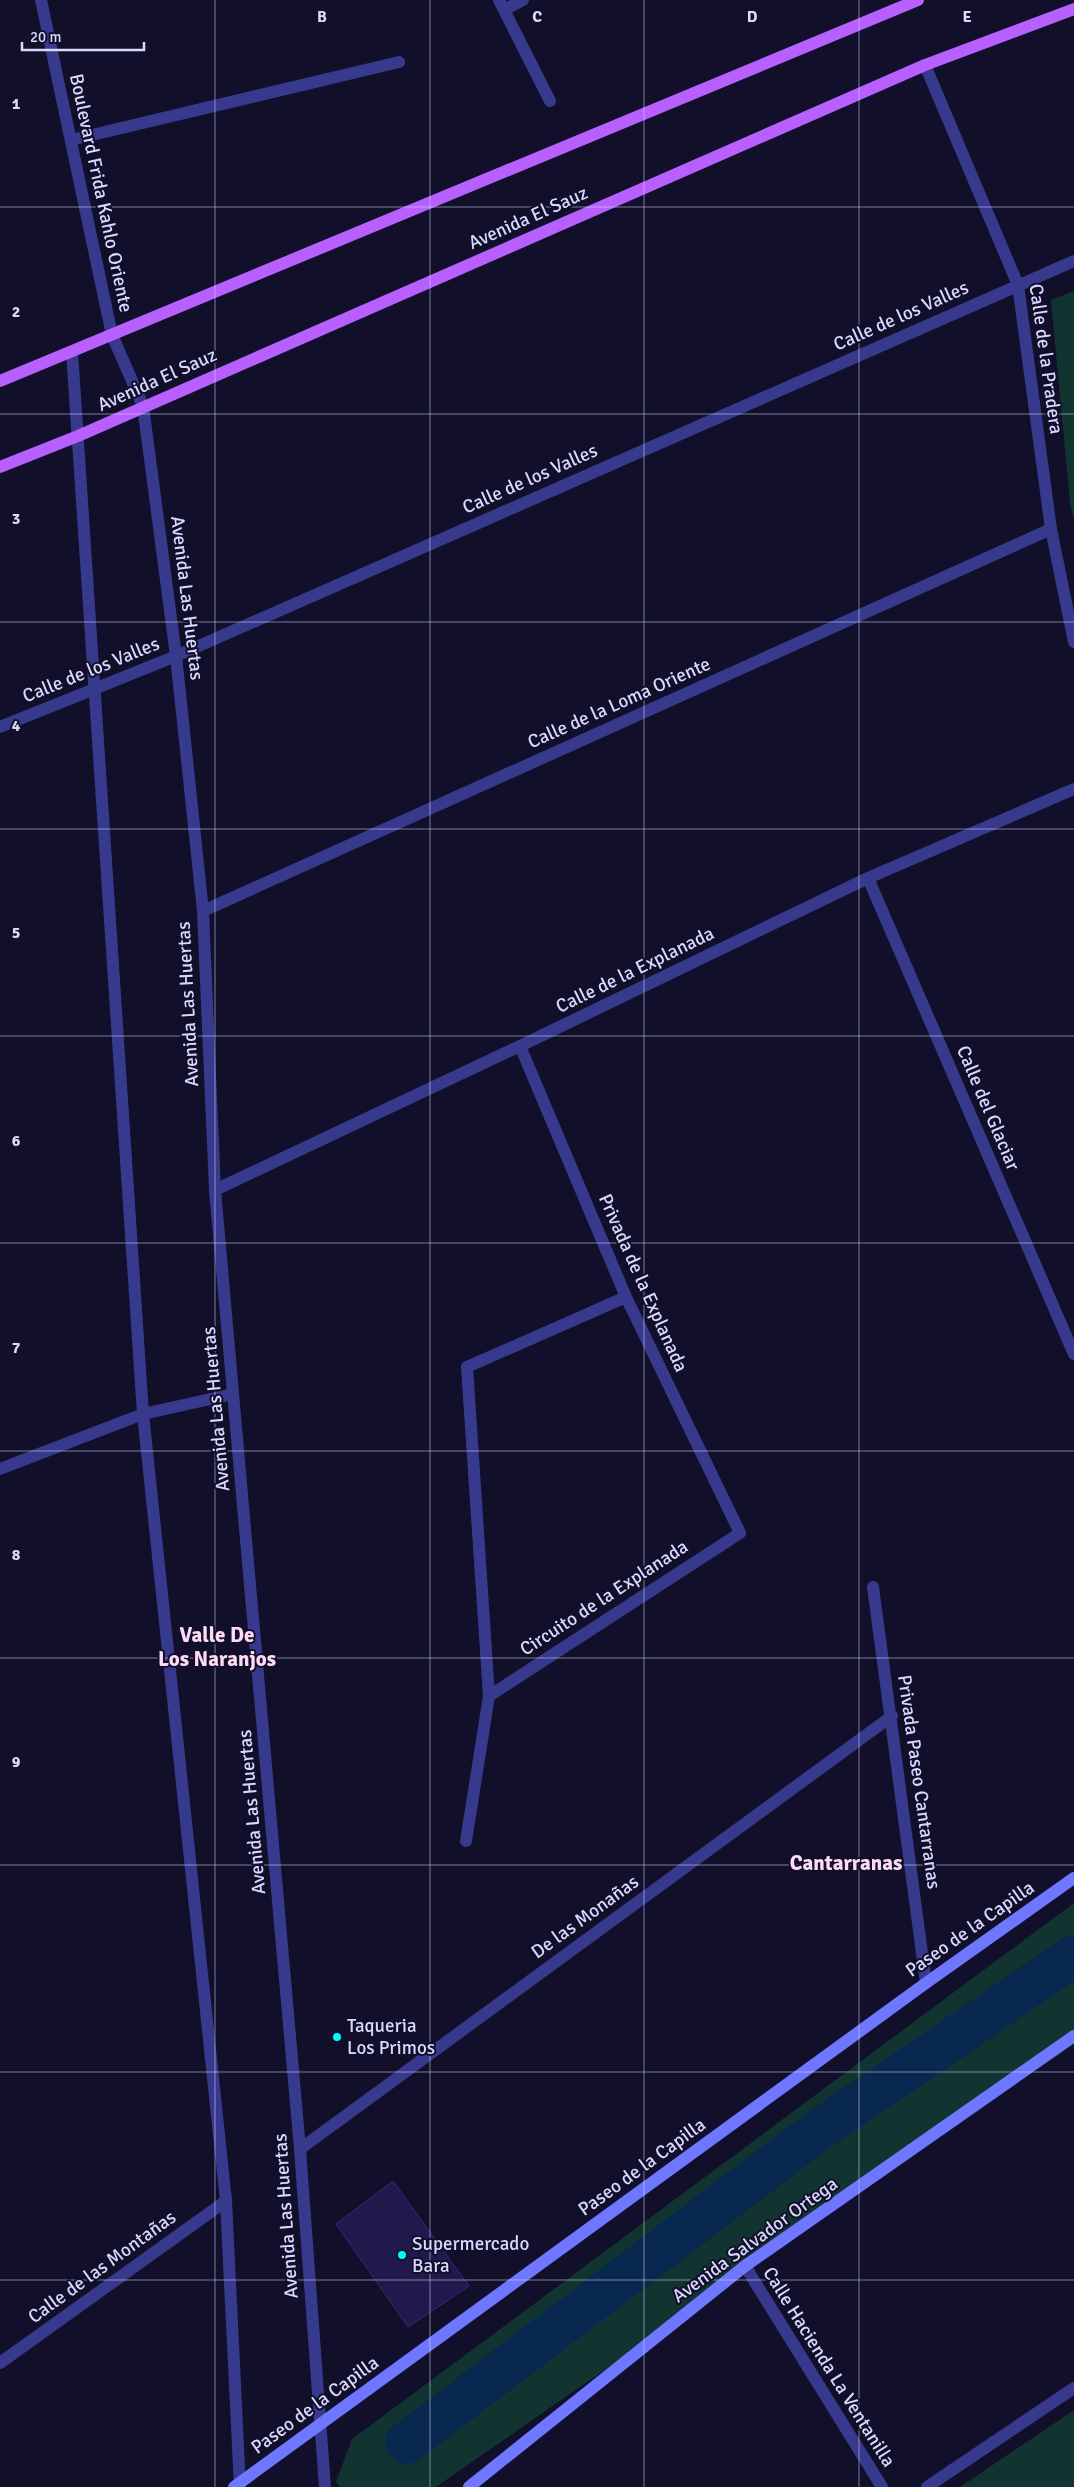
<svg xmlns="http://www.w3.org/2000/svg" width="1074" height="2487" font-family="Signika,sans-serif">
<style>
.green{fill:#113431}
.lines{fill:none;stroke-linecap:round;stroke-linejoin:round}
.canal{stroke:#09284f;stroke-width:42}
.building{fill:#20194c;stroke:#342a7a}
.minor{stroke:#373a8c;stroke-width:12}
.tertiary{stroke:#373a8c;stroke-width:12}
.secondary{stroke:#6f76ff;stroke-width:12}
.primary{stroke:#b75fff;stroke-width:12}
.grid{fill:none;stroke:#d9d8ff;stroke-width:1;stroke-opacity:0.55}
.poi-dot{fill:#04f9ff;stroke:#110f2a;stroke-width:2}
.labels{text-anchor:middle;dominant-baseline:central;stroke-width:4;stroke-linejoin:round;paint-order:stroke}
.street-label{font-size:19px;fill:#d9d8ff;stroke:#110f2a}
.poi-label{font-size:19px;fill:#d9d8ff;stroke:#110f2a;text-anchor:start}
.quarter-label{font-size:21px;font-weight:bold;fill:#ffdaf4;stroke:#110f2a}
.grid-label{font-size:16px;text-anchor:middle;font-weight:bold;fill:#d9d8ff;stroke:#110f2a;stroke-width:4;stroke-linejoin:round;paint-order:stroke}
</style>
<rect width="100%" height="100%" fill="#110f2a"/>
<path class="green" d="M1074,291V520L1070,503L1051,300Z
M1074,1903V2044L436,2487H340L336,2482L352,2439Z
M1074,2410V2487H960Z"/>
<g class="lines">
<path class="canal" d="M406,2443L816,2132L1074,1956"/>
</g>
<path class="building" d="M393,2181L469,2286L408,2327L336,2224Z"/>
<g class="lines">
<path class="minor" d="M499,0L550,101
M504,10L523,0
M925,65L1018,285L1051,529L1074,642
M71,140L399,62
M0,727L176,656L1074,261
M868,878L1074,1354
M203,911L1051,529
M215,1190L520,1046L868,878L1074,789
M0,1469L143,1414L233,1394
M873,1587L926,1983
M489,1696L740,1533L626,1297L520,1046
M466,1841L489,1696L467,1367L626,1297
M300,2149L892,1716
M745,2266L882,2487
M0,2363L226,2201
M927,2487L1074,2388"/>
<path class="tertiary" d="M41,0L112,335L143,406L176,656L203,911L215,1190L300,2149L325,2487
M72,352L143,1414L226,2201L240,2487"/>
<path class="secondary" d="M234,2487L926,1983L1074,1878
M469,2487L745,2266L1074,2036"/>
<path class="primary" d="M0,381L918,0
M0,467L78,436L925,65L1074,9"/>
</g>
<path class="grid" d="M215,0V2487M430,0V2487M644,0V2487M859,0V2487M0,207H1074M0,414H1074M0,622H1074M0,829H1074M0,1036H1074M0,1243H1074M0,1451H1074M0,1658H1074M0,1865H1074M0,2072H1074M0,2280H1074"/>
<g class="poi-dot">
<circle cx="337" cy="2037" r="5"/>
<circle cx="402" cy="2255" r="5"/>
</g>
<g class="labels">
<g class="street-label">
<text transform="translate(101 193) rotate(78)">Boulevard Frida Kahlo Oriente</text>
<text transform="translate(528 218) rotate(-24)">Avenida El Sauz</text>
<text transform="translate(901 316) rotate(-24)">Calle de los Valles</text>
<text transform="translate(1046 359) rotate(82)">Calle de la Pradera</text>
<text transform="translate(157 380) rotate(-24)">Avenida El Sauz</text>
<text transform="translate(530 479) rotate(-24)">Calle de los Valles</text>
<text transform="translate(187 598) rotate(83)">Avenida Las Huertas</text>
<text transform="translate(91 670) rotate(-22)">Calle de los Valles</text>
<text transform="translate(619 703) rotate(-24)">Calle de la Loma Oriente</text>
<text transform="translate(635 970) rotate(-26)">Calle de la Explanada</text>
<text transform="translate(188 1004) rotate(-93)">Avenida Las Huertas</text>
<text transform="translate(988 1108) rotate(67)">Calle del Glaciar</text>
<text transform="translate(643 1283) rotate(66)">Privada de la Explanada</text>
<text transform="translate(216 1409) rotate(-95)">Avenida Las Huertas</text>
<text transform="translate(604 1598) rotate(-33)">Circuito de la Explanada</text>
<text transform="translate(919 1782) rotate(82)">Privada Paseo Cantarranas</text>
<text transform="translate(252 1812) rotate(-95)">Avenida Las Huertas</text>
<text transform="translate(585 1917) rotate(-36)">De las Monañas</text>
<text transform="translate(970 1929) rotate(-35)">Paseo de la Capilla</text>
<text transform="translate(642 2167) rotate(-36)">Paseo de la Capilla</text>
<text transform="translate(286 2216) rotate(-94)">Avenida Las Huertas</text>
<text transform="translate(755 2240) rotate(-36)">Avenida Salvador Ortega</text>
<text transform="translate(102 2267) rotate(-36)">Calle de las Montañas</text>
<text transform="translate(829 2367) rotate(58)">Calle Hacienda La Ventanilla</text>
<text transform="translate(315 2405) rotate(-36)">Paseo de la Capilla</text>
</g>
<g class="poi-label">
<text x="347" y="2026">Taqueria<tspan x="347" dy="22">Los Primos</tspan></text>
<text x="412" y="2244">Supermercado<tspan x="412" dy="22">Bara</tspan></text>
</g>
<g class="quarter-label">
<text x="217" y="1635">Valle De<tspan x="217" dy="24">Los Naranjos</tspan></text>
<text x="846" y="1863">Cantarranas</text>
</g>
</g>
<g class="grid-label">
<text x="322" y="22">B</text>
<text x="537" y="22">C</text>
<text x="752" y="22">D</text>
<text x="967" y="22">E</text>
<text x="16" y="109">1</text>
<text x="16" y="317">2</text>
<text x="16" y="524">3</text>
<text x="16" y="731">4</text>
<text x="16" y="938">5</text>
<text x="16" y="1146">6</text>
<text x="16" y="1353">7</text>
<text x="16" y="1560">8</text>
<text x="16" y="1767">9</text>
</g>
<path d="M22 42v8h122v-8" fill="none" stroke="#d9d8ff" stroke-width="2.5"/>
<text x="30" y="42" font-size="15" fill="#d9d8ff" stroke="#110f2a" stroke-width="4" paint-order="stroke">20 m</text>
</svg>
